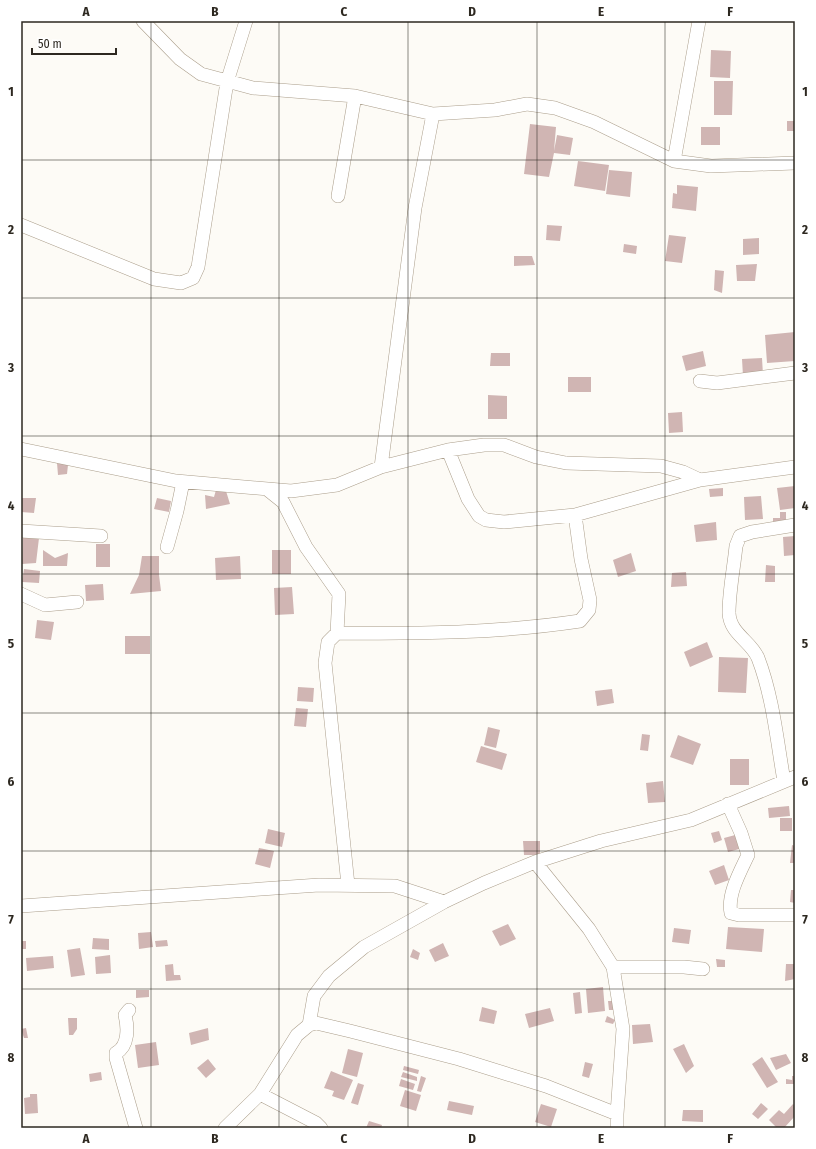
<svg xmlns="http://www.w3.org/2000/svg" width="816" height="1149" font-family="'Fira Sans Condensed',sans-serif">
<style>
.building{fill:#d0b5b3}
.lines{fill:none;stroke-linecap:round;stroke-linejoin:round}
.minor-casing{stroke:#ab9e8b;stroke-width:14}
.minor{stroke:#fff;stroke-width:13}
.grid{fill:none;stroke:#2d2820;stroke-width:1;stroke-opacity:0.55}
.neatline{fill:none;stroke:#2d2820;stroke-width:1.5}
.grid-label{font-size:13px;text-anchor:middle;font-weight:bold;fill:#2d2820}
</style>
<rect width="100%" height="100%" fill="#fdfbf6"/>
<path class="building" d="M711,50L731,51L730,78L710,77Z
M714,81H733L732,115H714Z
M787,121H795V131H787Z
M530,124L556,127L554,151L557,135L573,138L570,155L554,153L549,177L524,174Z
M701,127H720V145H701Z
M578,161L609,165L605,191L574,186Z
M609,170L632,172L630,197L606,194Z
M677,185L698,187L696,211L672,208L673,193L677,194Z
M547,225L562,226L560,241L546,240Z
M669,235L686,237L682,263L665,261Z
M759,238V254L743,255V239Z
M624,244L637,246L636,254L623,252Z
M514,256H532L535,265L514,266Z
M757,264L755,281H737L736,265Z
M715,270L724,271L722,293L714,290Z
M795,332V361L767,363L765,335Z
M703,351L706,366L686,371L682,356Z
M491,353H510V366H490Z
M762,358L763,375L743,376L742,359Z
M568,377H591V392H568Z
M488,395L507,396V419H488Z
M682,412L683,432L669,433L668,413Z
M57,463L68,465L67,474L58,475Z
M795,486V508L780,510L777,488Z
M723,488V496L710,497L709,489Z
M216,490L226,491L230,504L206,509L205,495L214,497Z
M761,496L763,519L745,520L744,497Z
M22,498H36L34,513L21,512Z
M157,498L171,501L169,512L154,509Z
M780,512H786V521L773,528V518H780Z
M716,522L717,540L696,542L694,525Z
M795,536V555L784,556L783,537Z
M23,537L39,538L36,563L22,564Z
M96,544H110V567H96Z
M43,550L55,558L68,553L67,566H43Z
M272,550H291V574H272Z
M631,553L636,571L618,577L613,560Z
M142,556H159V575L161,591L130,594L139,575Z
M240,556L241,579L216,580L215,558Z
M766,565L775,566V582H765Z
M24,569L40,571L39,583L22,582Z
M686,572L687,586L671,587L672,573Z
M103,584L104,600L86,601L85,585Z
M292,587L294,614L275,615L274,588Z
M37,620L54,622L51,640L35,638Z
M125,636H150V654H125Z
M707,642L713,657L690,667L684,652Z
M719,657L748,658L746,693L718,692Z
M298,687L314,688L313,702L297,701Z
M612,689L614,703L597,706L595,691Z
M296,708L308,709L306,727L294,726Z
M488,727L500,730L496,748L484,745Z
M642,734L650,735L648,751L640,750Z
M678,735L701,744L693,765L670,757Z
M481,746L507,754L502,770L476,762Z
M730,759H749V785H730Z
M663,781L665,802L648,803L646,783Z
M789,806L790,816L769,818L768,808Z
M780,818H792V831H780Z
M268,829L285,833L282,847L265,843Z
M719,831L722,840L714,843L711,833Z
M739,834L743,848L728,852L724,838Z
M523,841H540V855H524Z
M792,845L795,846V863H790Z
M259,848L274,851L270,868L255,864Z
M724,865L729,880L715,885L709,871Z
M791,890H795V903L790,902Z
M508,924L516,939L500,946L492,931Z
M728,927L764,929L762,952L726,949Z
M674,928L691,930L689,944L672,942Z
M151,932L153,947L139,949L138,933Z
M93,938L109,939V950L92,949Z
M167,940L168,946L156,947L155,941Z
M21,941H26V949H21Z
M443,943L449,956L435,962L429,950Z
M80,948L85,975L71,977L67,950Z
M413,949L420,953L418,960L410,957Z
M110,955L111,973L96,974L95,957Z
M53,956L54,968L27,971L26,958Z
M716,959L725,960V967H717Z
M173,964L174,975H180L181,980L166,981L165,965Z
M786,964H795V979L785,981Z
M603,987L605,1011L588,1013L586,989Z
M136,990H149V997L136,998Z
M580,992L582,1013L575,1014L573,993Z
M608,1001H613L614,1010H609Z
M482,1007L497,1011L494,1024L479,1021Z
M550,1008L554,1021L529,1028L525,1014Z
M607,1016L615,1020L613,1024L605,1022Z
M68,1018H77V1029L73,1035H69Z
M650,1024L653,1042L633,1044L632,1025Z
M26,1028L28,1038H24L21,1029Z
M208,1028L209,1040L191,1045L189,1033Z
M156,1042L159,1065L138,1068L135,1045Z
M684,1044L694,1066L686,1073L673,1049Z
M348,1049L363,1053L357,1077L342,1073Z
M786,1054L791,1063L776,1070L770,1058Z
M762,1057L778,1082L767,1088L752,1064Z
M208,1059L216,1069L206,1078L197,1068Z
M585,1062L593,1064L589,1078L582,1076Z
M404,1066L419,1070L418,1074L403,1070Z
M331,1071L353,1080L344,1100L332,1096L334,1091L324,1088Z
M101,1072L102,1080L90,1082L89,1074Z
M403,1072L417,1077V1081L401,1077Z
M421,1076L426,1078L421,1092L417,1091Z
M792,1076H795V1084H786V1079L792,1080Z
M401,1079L415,1084L413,1090L399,1086Z
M358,1083L364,1085L358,1105L351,1103Z
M405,1090L421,1095L416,1111L400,1106Z
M30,1094H37L38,1113L25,1114L24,1098L30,1097Z
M449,1101L474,1106L472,1115L447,1110Z
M761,1103L768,1109L758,1119L752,1114Z
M541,1104L557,1109L551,1127L535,1122Z
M793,1104L795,1106V1116L784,1128H777L769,1120L779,1110L784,1114Z
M683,1110H703V1122L682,1121Z
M369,1121L382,1125L381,1128H366Z"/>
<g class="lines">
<g class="minor-casing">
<path id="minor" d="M143,21L180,59L201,74L253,88L355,96L433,114L495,110L527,104L555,108L594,122L674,161L711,166L795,163
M674,161L699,21
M338,196L355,96
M21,225L154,279L181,283L193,278L198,267L227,82L246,21
M700,381L717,383L795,373
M21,449L176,481L291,491L337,485L381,467L448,450L484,445H504L536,457L566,463L661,466L683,472L700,480
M448,450L468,499L479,516L486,520L504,522L575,515L700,480L795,467
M381,467L415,208L433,114
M268,490L283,502L306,547L339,594L337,633L328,642L325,663L348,885
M21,531L101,536
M167,547L177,511L183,482
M21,594L45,605L77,602
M337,633C418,634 500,633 580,621L589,610L590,600L581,559L575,515
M784,781C777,741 773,697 758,658C751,641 730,634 729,613C729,591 734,567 736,546L740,536L752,532L795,525
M728,804L741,833L748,855C740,872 727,895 731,913L739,915H795
M21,906L319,885L395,886L444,902
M613,967H684L703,969
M129,1010L125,1015C128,1027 129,1046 116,1053V1058L136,1128
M309,1025L316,1023L350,1031L459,1059L546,1086L617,1114L623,1029L613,967L589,929L535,862
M260,1094L316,1123L321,1128
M225,1128L260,1094L297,1035L309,1025L314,996L329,976L364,947L444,902L484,883L535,862L601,841L691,820L795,777
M617,1128V1114"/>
</g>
<use href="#minor" class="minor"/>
</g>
<path class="grid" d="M151,21V1128M279,21V1128M408,21V1128M537,21V1128M665,21V1128M21,160H795M21,298H795M21,436H795M21,574H795M21,713H795M21,851H795M21,989H795"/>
<rect width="816" height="1149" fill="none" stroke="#ffffff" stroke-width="44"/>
<path d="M32 48v6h84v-6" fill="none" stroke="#2d2820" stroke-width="2"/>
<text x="38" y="48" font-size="12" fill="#2d2820" stroke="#ffffff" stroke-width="3" paint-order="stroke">50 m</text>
<rect x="22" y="22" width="772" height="1105" class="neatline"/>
<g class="grid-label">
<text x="86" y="16">A</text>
<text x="215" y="16">B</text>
<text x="344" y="16">C</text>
<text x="472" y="16">D</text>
<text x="601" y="16">E</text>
<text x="730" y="16">F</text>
<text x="11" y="96">1</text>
<text x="805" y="96">1</text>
<text x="11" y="234">2</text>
<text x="805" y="234">2</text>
<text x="11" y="372">3</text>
<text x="805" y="372">3</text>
<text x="11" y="510">4</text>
<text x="805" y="510">4</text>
<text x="11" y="648">5</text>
<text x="805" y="648">5</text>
<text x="11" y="786">6</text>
<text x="805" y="786">6</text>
<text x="11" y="924">7</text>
<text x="805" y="924">7</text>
<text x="11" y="1062">8</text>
<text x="805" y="1062">8</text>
<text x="86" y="1143">A</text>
<text x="215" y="1143">B</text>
<text x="344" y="1143">C</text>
<text x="472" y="1143">D</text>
<text x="601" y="1143">E</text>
<text x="730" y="1143">F</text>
</g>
</svg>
